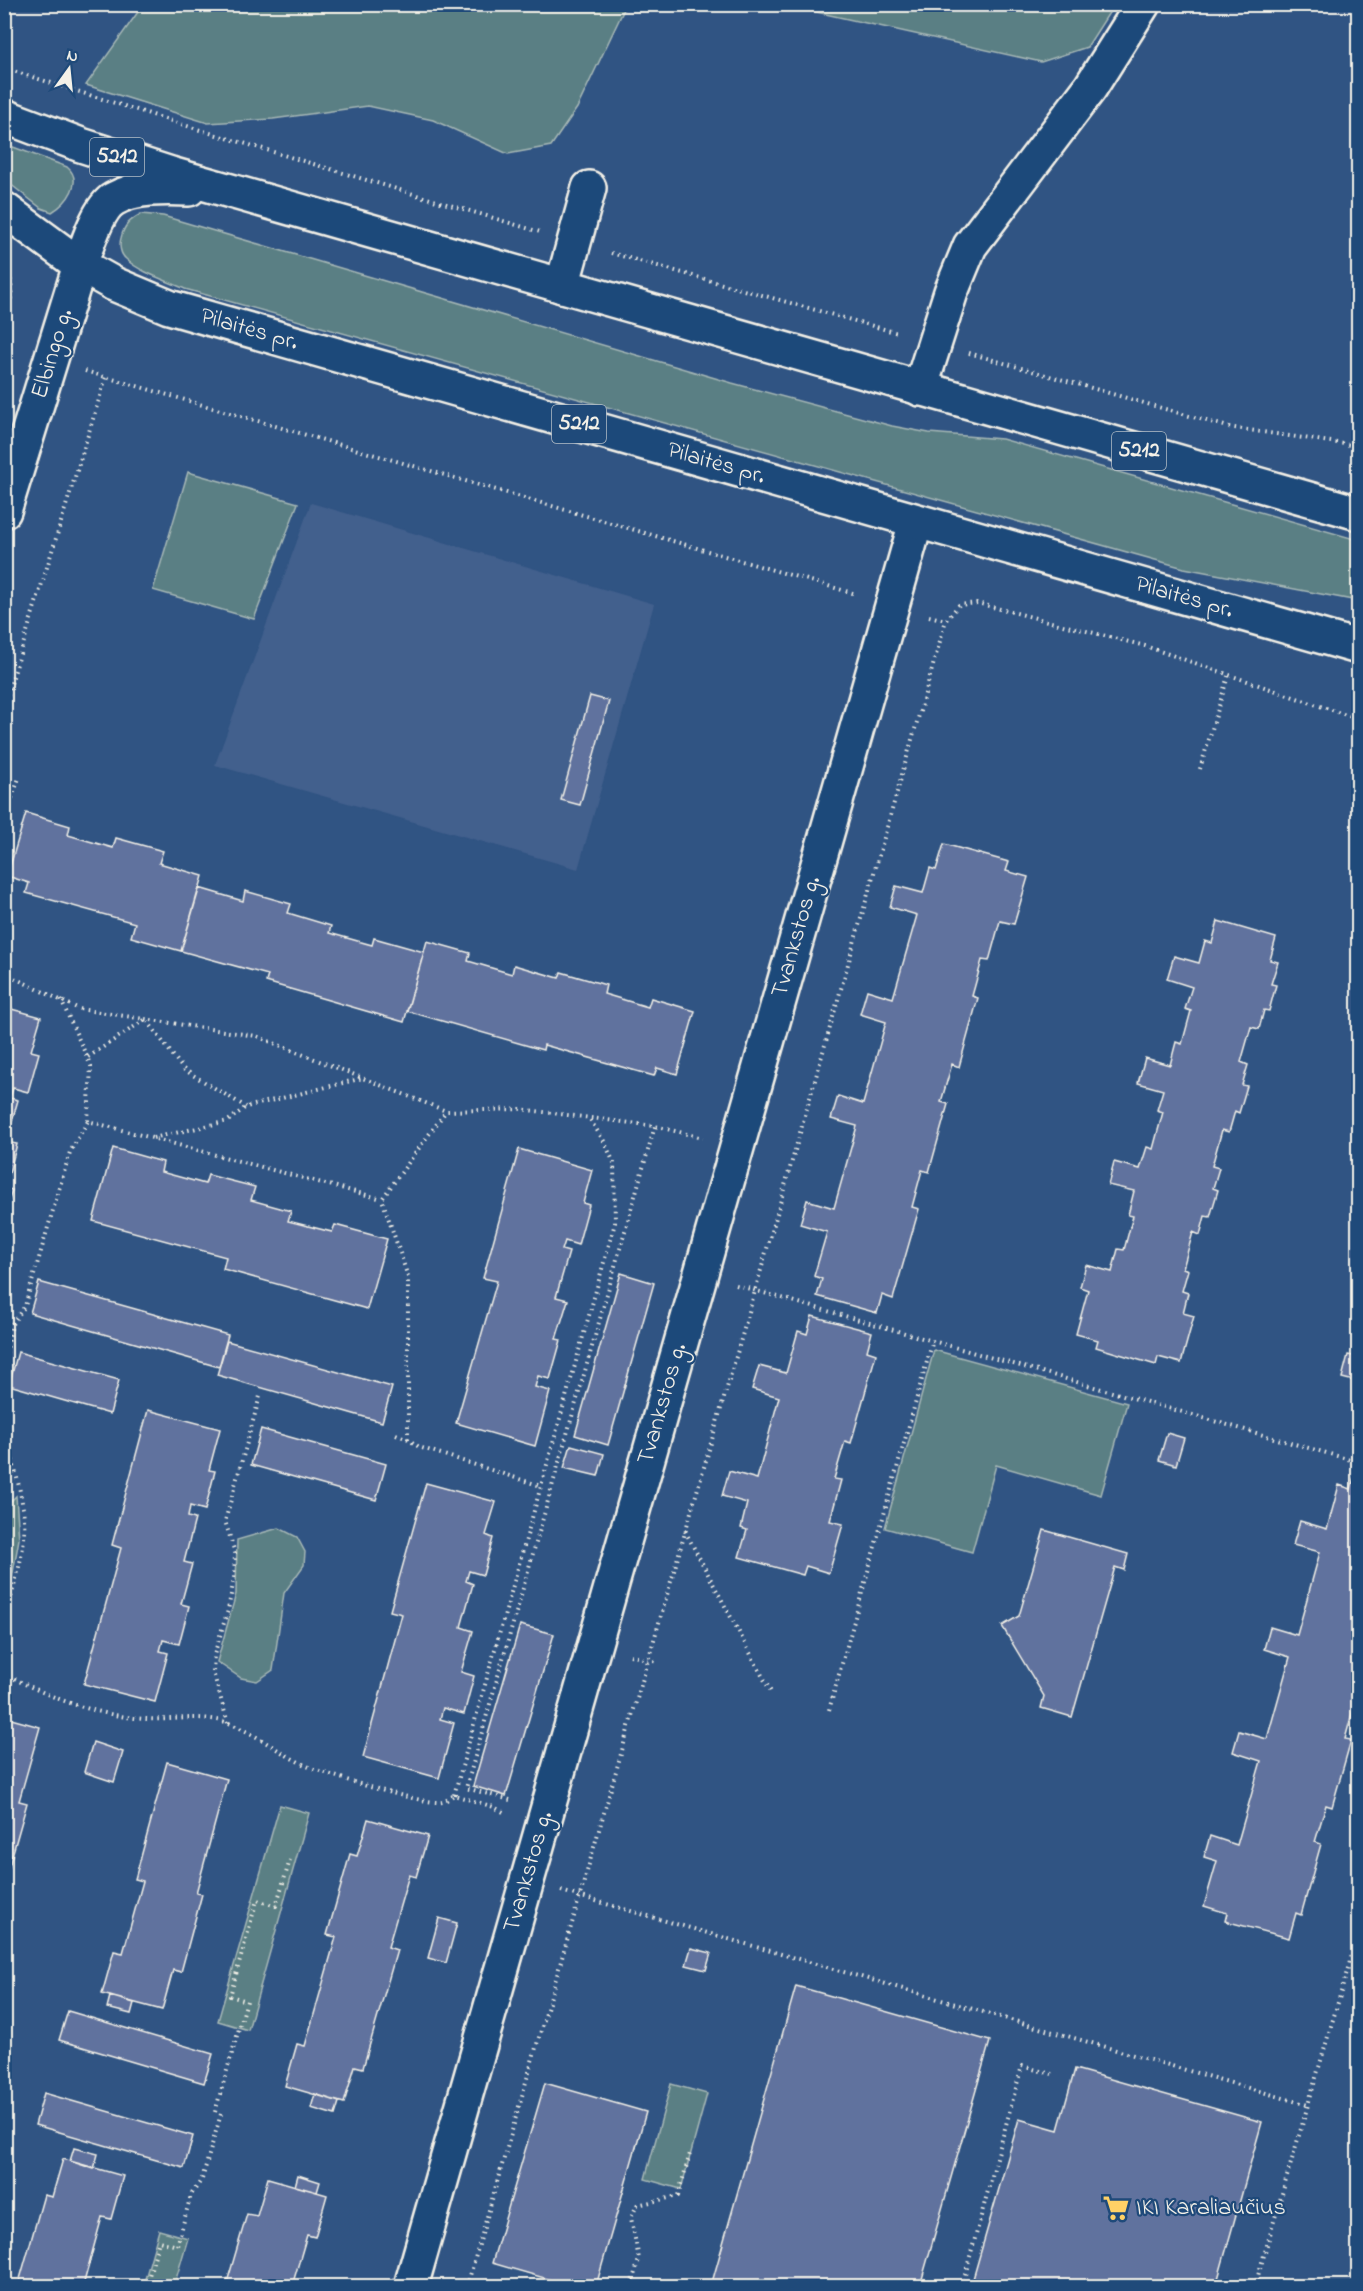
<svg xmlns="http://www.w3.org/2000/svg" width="1363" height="2291" font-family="'Indie Flower',sans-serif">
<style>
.built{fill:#43608d}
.green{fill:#5a7f84;stroke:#a7b8b6;stroke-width:1.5}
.building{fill:#61729e;stroke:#f4f1e8;stroke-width:1.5}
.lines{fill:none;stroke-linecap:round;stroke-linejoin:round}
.minor-casing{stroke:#f4f1e8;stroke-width:38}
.major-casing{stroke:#f4f1e8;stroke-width:38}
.path{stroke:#f4f1e8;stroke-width:4;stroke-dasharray:1.5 4.5;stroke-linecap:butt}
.minor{stroke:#1f4a7a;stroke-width:33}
.major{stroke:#1f4a7a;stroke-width:33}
.labels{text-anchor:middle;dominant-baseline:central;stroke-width:4.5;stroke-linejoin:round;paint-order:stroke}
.shield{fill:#1f4a7a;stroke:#b4bfc7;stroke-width:1.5}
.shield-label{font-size:22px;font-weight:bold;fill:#f4f1e8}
.street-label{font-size:24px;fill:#f4f1e8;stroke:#1f4a7a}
.poi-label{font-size:24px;fill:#f4f1e8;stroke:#1f4a7a;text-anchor:start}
</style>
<rect width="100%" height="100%" fill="#305483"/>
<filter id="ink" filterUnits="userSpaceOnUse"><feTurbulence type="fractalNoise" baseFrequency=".0167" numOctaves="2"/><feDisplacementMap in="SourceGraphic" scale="12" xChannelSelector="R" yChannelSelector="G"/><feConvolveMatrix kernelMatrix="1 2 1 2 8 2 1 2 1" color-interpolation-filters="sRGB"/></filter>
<g filter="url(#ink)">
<path class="built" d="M311,503L654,604L578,869L215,765Z"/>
<path class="green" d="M143,5V4L626,5L577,108L551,146L508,154L433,120L368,106L273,119L208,123L86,85Z
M785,5H1114L1087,47L1041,62Z
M5,144L67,167C84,181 67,203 52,212L41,208L5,180Z
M141,214L163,216L732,383L892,426L929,433L1002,439L1358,540V601L1184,568L185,289C168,281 139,272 126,259C120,254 119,245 121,238C124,225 130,220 141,214Z
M188,472L298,503L254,619L153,590Z
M934,1350L1127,1403L1101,1495L996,1465L972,1552L885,1528Z
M16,1496L19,1539L12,1578L5,1607V1507Z
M279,1528L297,1537L305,1552L304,1565L284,1593L273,1670L257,1681L241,1678L217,1662L236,1594L237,1540Z
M280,1805L309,1813L248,2030L218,2021Z
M671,2084L707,2094L681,2189L645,2179Z
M159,2230L188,2238L174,2286H143Z"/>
<path class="building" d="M590,696L609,701L580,805L561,800Z
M26,813L70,826L68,835L113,848L116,838L163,851L159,863L203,876L181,951L131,937L135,923L26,893L29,883L7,876Z
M944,844L1009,862L1006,871L1028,877L1014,924L1000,921L989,961L982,960L972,996L978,998L959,1067L952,1064L941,1102L948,1104L929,1172L922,1170L912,1207L919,1209L893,1299L882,1295L877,1313L817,1296L822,1279L814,1276L827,1232L800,1224L807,1200L834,1208L857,1126L831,1119L838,1096L863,1104L886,1022L860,1014L867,990L893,998L917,915L890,907L896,886L923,893L930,868L936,870Z
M199,888L243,901L245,891L291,904L288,913L331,926L329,933L372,945L374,938L424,952L404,1022L266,982L268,975L181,951Z
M1218,921L1276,938L1270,960L1278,962L1271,984L1276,985L1269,1011L1264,1010L1259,1029L1251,1027L1241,1062L1248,1065L1242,1085L1247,1086L1239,1113L1235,1111L1229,1132L1222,1130L1212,1166L1219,1168L1213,1188L1218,1190L1210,1217L1205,1216L1200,1235L1193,1232L1183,1268L1188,1270L1182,1291L1188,1293L1183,1313L1194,1316L1181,1363L1158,1357L1156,1365L1096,1347L1098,1340L1076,1334L1088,1290L1080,1287L1086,1265L1112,1272L1118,1249L1124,1250L1133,1216L1128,1215L1134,1191L1108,1185L1114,1162L1140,1169L1147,1147L1153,1149L1163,1112L1157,1110L1163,1090L1138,1083L1145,1058L1170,1065L1176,1042L1182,1044L1191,1011L1185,1009L1192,987L1167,979L1174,956L1199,963L1205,941L1212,943Z
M427,941L470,953L468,961L512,974L514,965L559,978L561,972L606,985L604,994L648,1007L651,998L695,1011L677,1074L657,1068L654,1076L544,1045L543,1050L407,1011Z
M4,1007L41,1017L31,1051L39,1053L28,1092L13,1088L10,1098L18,1100L6,1142L17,1144L5,1188L12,1190L4,1216Z
M113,1148L163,1162L161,1172L205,1184L208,1175L255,1187L251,1200L291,1211L288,1221L332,1232L335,1225L387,1239L367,1309L223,1269L226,1257L93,1221Z
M519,1149L592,1170L583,1203L589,1205L578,1245L565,1241L562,1250L569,1252L556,1297L568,1300L556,1339L561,1340L550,1379L538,1376L535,1387L550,1391L535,1446L456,1423L497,1281L483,1278Z
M621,1273L654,1283L608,1445L575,1435Z
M39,1282L228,1335L219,1367L30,1313Z
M812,1316L872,1332L867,1351L876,1354L851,1443L845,1441L834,1479L841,1480L830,1521L843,1524L829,1573L806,1566L803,1575L739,1557L747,1530L741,1528L747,1503L722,1496L729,1471L757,1479L779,1397L752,1389L759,1366L786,1373L798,1331L807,1334Z
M227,1341L392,1387L382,1422L217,1375Z
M18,1352L119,1380L110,1414L9,1385Z
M1348,1355L1358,1357V1382L1342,1378Z
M148,1410L220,1429L209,1470L215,1471L205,1510L190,1506L188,1517L195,1519L184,1562L192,1564L181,1604L189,1606L179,1644L163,1640L160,1651L168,1653L155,1702L84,1684L121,1548L112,1545Z
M261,1429L386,1464L376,1500L251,1465Z
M1167,1433L1184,1438L1176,1465L1159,1460Z
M571,1445L604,1454L598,1476L564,1468Z
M1355,1472L1358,1473V1700L1356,1699L1345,1739L1351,1740L1332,1807L1326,1805L1315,1842L1321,1844L1301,1915L1296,1913L1289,1938L1225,1921L1227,1913L1204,1906L1217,1861L1204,1857L1210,1836L1237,1845L1261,1761L1233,1752L1239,1731L1267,1739L1290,1657L1264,1649L1270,1627L1297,1635L1320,1552L1293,1545L1300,1521L1327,1529L1339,1485L1351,1489Z
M426,1483L496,1502L486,1535L493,1538L483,1575L469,1571L466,1581L473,1584L461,1627L473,1631L461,1672L474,1676L464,1714L443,1708L440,1719L454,1723L439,1778L363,1757L402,1614L390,1611Z
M1044,1530L1128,1554L1124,1570L1115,1567L1072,1717L1041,1708L1044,1696L1002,1626L1019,1616Z
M520,1625L554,1634L506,1796L473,1786Z
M4,1717L40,1727L19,1801L27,1803L4,1884Z
M93,1742L123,1752L114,1782L84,1772Z
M167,1762L227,1779L196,1893L202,1894L181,1972L173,1970L162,2010L102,1994L114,1951L123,1953L143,1881L135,1879Z
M368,1819L428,1836L416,1877L409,1875L388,1947L397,1950L363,2068L355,2066L344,2103L285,2086L297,2044L305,2046L336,1937L327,1935L350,1854L357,1856Z
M439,1918L457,1923L446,1963L428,1958Z
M691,1948L711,1953L706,1970L686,1965Z
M796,1986L990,2041L920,2286H711Z
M110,1996L134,2003L131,2014L107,2008Z
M68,2011L213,2054L204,2083L59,2040Z
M1075,2069L1262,2122L1216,2286H971L1019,2119L1058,2130Z
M545,2083L646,2112L596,2286H572L492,2263Z
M44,2093L193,2136L184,2168L35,2125Z
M315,2094L339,2102L335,2115L311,2108Z
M74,2148L98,2154L94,2169L70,2161Z
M63,2159L123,2176L111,2219L102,2217L83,2286H18L44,2195L52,2197Z
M298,2175L320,2182L317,2192L295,2186Z
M268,2178L327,2195L315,2237L307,2235L292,2286H226L247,2214L257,2216Z"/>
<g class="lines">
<g class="minor-casing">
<path id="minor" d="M562,286L589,188
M920,389L951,292L970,246L1090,88L1143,4
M4,511L80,265
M411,2286L916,522"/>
</g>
<g class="major-casing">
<path id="major" d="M4,116L81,145L171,174L1358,513
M4,209L80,265L114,284L169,307L1358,647
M80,265C86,248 98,208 114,199C134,187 166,188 189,189"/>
</g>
<path class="path" d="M4,68L200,130L540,232
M611,253L898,333
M4,263C17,283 10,308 4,329
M4,348L14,351
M969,353L1228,427L1358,446
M85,371L856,594
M929,616L946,620
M4,706L106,377
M1200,769L1228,676
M4,821L19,778
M4,973L79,1009L256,1036L446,1111L520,1109L655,1126L703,1138
M61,1000L91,1066L88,1121L382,1199
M88,1057L146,1019L183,1069L246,1107
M153,1138L228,1121L246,1107L363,1078
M736,1285L1358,1462
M4,1365L12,1324L25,1306L70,1152L88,1121
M4,1425C11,1460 27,1502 24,1538C21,1572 6,1603 4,1637
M396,1434L408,1439L419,1447L541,1486
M408,1439V1277L382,1199L446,1111
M685,1531L772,1694
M630,1655L657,1662
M4,1673C47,1697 97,1716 146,1719C173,1721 205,1713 231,1724C258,1735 281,1754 307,1766C327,1775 424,1805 442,1802C446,1801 451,1797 454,1795L494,1807L507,1814
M829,1710L933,1340
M228,1723L213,1672L214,1655L228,1610L234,1579L235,1553L225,1521L260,1396
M454,1795L615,1223L614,1163L604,1141L589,1118
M510,1800L466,1788L655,1126
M561,1891L1308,2105
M215,2112L247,2001L230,1996L257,1900L276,1906L290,1860
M146,2286L159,2241L177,2246L191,2195L202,2179L221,2114
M467,2286L755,1291L946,620L959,605L977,603L1145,646L1358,719
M631,2286L639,2259L631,2218L637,2205L678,2196L691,2150
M962,2286L1022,2066L1052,2074
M1255,2286L1358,1934"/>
<use href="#minor" class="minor"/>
<use href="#major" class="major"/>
</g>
</g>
<defs>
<g id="supermarket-bare" transform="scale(2.07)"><path d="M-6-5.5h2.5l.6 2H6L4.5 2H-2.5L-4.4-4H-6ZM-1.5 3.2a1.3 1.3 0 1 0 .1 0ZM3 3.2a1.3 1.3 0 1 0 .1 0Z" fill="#ffd166" stroke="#1f4a7a" stroke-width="2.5" paint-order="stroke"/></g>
</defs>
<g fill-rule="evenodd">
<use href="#supermarket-bare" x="1116" y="2208"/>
</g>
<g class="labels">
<g class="shield">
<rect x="90" y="138" width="54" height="38" rx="4.5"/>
<rect x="552" y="405" width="54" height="38" rx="4.5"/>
<rect x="1112" y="432" width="54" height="38" rx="4.5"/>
</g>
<g class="shield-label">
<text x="117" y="157">5212</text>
<text x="579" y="424">5212</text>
<text x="1139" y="451">5212</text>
</g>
<g class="street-label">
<text transform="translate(249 330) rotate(16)">Pilaitės pr.</text>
<text transform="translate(53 354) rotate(-73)">Elbingo g.</text>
<text transform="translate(716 464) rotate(16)">Pilaitės pr.</text>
<text transform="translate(1184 598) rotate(16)">Pilaitės pr.</text>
<text transform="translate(797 937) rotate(-74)">Tvankstos g.</text>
<text transform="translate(663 1404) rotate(-74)">Tvankstos g.</text>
<text transform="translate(529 1872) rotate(-74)">Tvankstos g.</text>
</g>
<g class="poi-label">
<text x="1136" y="2208">IKI Karaliaučius</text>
</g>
</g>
<rect width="1363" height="2291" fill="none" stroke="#1f4a7a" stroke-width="24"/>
<rect x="12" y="12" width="1339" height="2267" fill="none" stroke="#f4f1e8" stroke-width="2" filter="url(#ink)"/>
<g transform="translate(69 69) rotate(15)" stroke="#1f4a7a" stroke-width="4.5" paint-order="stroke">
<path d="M0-4.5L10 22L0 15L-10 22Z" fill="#f4f1e8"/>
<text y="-9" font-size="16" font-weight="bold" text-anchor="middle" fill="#f4f1e8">N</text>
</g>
</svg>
